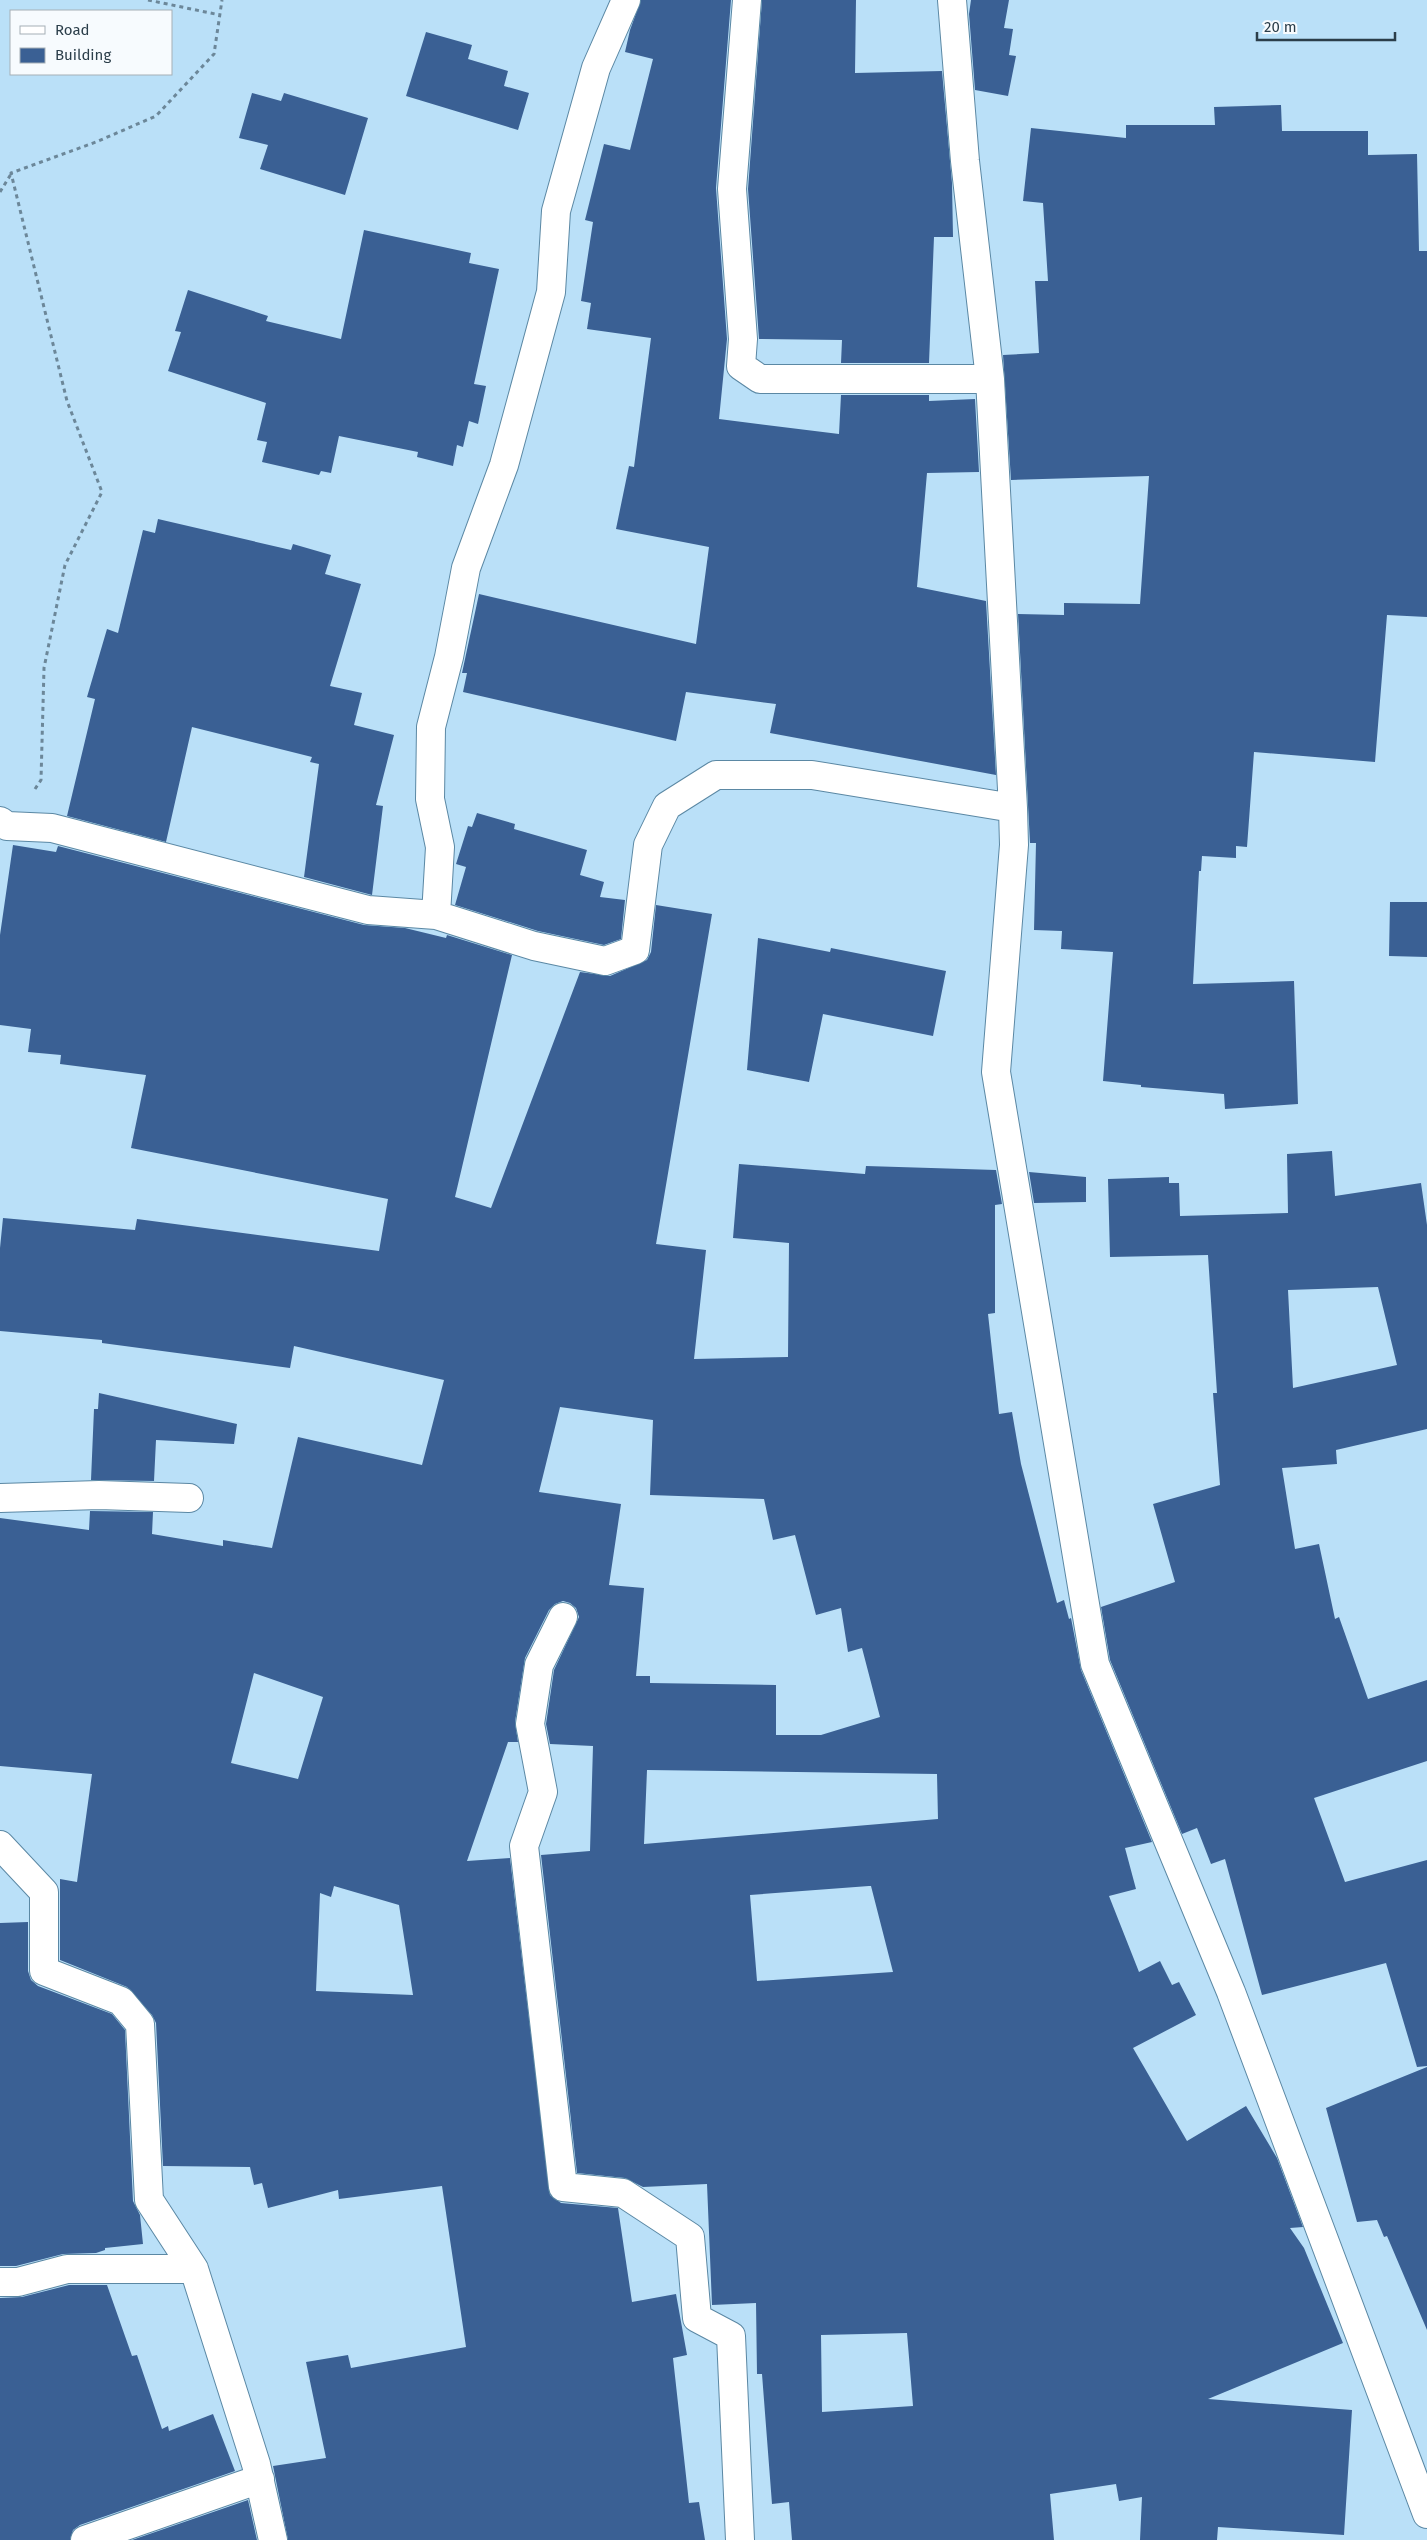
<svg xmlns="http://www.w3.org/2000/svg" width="1427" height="2540" font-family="'Fira Sans',sans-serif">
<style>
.building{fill:#3a6094;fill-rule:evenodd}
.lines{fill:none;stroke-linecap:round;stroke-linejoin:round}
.minor-casing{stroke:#5b88a4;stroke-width:30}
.path{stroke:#6c8799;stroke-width:3;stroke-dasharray:4 4;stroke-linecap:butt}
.minor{stroke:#fff;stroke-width:28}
</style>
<rect width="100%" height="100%" fill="#bae0f8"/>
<path class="building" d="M641,0H731L716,188L727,339L719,419L839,434L841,395H929V401L975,399L979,472L927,473L917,587L986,601L996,775L770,733L776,704L686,692L676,741L463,692L467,673H462L479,594L696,644L709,547L616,529L629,466L634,467L651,338L587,329L591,303L581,301L593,222L585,220L604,144L630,150L653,59L625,52L630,30Z
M762,0H856L855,73L942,71L952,183L953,237H934L929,363H841L842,340L759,339L748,189Z
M971,0H1009L1004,28L1013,29L1009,55L1016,56L1008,96L975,90L969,14Z
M426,32L472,45L468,59L508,71L504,86L529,93L518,130L406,96Z
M252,93L281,101L284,93L368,118L345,195L260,169L268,145L239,138Z
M1281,105L1282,131H1368V155L1417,154L1419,251H1427V617L1387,615L1375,762L1254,752L1247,847L1236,846V858L1202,856L1201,871H1199L1193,984L1294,981L1298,1104L1225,1109L1224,1094L1141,1087V1085L1103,1081L1113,952L1061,949L1062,931L1034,930L1036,843H1030L1018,614L1064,615V603L1140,604L1149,476L1011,480L1003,355L1039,353L1035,281H1048L1043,203L1023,201L1031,128L1126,138V125H1215L1214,107Z
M364,230L471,253L469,263L499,269L474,384L486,386L478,424L469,421L463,447L457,445L453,466L417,457L418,452L339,436L331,473L321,471L319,475L262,462L267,442L257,440L266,403L168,371L181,332L175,331L188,290L268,316L266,321L341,339Z
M158,519L291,550L293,544L331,555L325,574L361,584L330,686L362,693L354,725L394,735L376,805L383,806L372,895L304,877L319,764L310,762L312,757L192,727L166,842L67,816L95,699L87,697L107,629L118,633L143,530L155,533Z
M477,813L515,824L514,829L587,850L580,875L604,882L600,897L625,900L621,939L604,945L538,931L455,905L466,867L456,864L468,826L472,827Z
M13,845L56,852L58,846L364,925L405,928L446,938L447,935L512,955L455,1197L491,1208L580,972L610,976L647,960L651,952L656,905L712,914L656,1244L706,1250L694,1359L788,1357L789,1243L733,1238L739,1164L865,1174L866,1166L996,1170L1002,1204L995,1205V1313L988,1314L999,1414L1012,1412L1021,1464L1057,1603L1064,1600L1069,1619L1071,1618L1081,1670L1152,1842L1125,1848L1136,1889L1109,1896L1139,1972L1160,1961L1172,1985L1179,1982L1196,2015L1133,2048L1187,2141L1246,2106L1277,2158L1303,2227L1290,2228L1304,2248L1343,2343L1208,2399L1352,2410L1344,2535L1218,2527L1217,2540H1140L1142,2497L1119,2501L1116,2484L1050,2494L1054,2540H792L789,2502L772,2504L762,2374H757L756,2303L712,2305L707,2184L643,2187L625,2178L577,2173L541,1855L590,1851L593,1746L550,1744L546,1724L554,1670L579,1617L576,1608L570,1603L563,1601L555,1604L549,1610L525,1658L515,1722L518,1742H508L467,1861L510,1858L550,2195L561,2203L618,2208L632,2302L676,2294L687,2355L673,2358L689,2503L699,2502L705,2540H288L273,2466L326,2458L306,2362L348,2355L351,2368L466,2347L442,2186L339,2199L338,2190L268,2208L262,2183L254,2185L250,2167L163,2166L156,2023L152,2015L127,1987L60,1960V1879L77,1882L92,1774L0,1766V1518L89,1530L90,1511L153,1512L152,1534L223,1546V1540L272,1548L298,1437L422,1465L444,1380L294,1346L290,1368L102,1343V1340L0,1331V1248L3,1218L135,1230L137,1219L379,1251L388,1199L131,1148L146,1075L60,1064L61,1055L28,1052L31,1029L0,1025V935ZM560,1407L653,1420L650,1495L764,1499L773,1540L795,1535L816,1615L841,1608L848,1652L862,1648L880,1717L821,1735H776V1685L650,1683V1676H636L644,1588L609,1585L621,1504L539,1492ZM254,1673L323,1697L298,1779L231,1763ZM647,1770L937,1774L938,1819L644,1844ZM334,1886L399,1905L413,1995L316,1991L320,1893L331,1897ZM869,1886H871L893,1972L757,1981L750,1895ZM907,2333L913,2406L822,2412L821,2335Z
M1390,902H1427V957L1389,956Z
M758,938L830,952L831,948L946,971L933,1036L823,1014L809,1082L747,1070Z
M1332,1151L1335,1196L1421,1183L1427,1225V1429L1336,1450L1337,1464L1282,1468L1295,1549L1319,1544L1335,1619L1339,1617L1368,1699L1427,1680V1761L1314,1798L1345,1882L1427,1860V2066L1417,2067L1386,1963L1262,1995L1225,1859L1211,1864L1197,1828L1182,1834L1110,1660L1101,1607L1175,1582L1153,1504L1220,1485L1213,1393H1217L1208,1255L1110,1257L1108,1179L1169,1177V1183H1179L1180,1216L1288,1213L1287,1154ZM1378,1287L1397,1365L1293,1388L1288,1290Z
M1029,1172L1086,1177V1202L1034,1203Z
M99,1393L237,1424L234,1444L156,1440L154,1481L91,1480L94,1409H98Z
M28,1922V1971L31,1980L38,1986L112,2014L125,2030L133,2201L140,2215L143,2244L105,2248V2250L96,2253L63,2254L16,2266H0V1923Z
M1427,2067V2330L1387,2236L1384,2237L1377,2220L1357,2222L1326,2108Z
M69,2285H107L132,2356L137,2355L162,2429L168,2426L169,2431L213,2414L235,2471L80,2525L73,2530L70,2540H0V2298L22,2297Z
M248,2500L257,2540H132Z"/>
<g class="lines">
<g class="minor-casing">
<path id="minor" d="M747,0L732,189L743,339L741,366L760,379H990
M952,0L965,161L990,379L1013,808L1014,845L996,1072L1095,1664L1231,1992L1427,2514
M0,821L7,826L52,828L368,910L436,915L440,847L430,799L431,727L449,657L466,568L504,465L551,292L556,211L596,68L626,0
M436,915L534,946L605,961L635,950L648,845L667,806L716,775H812L1013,808
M0,1498L99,1495L189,1498
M563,1617L539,1665L530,1724L543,1792L524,1846L563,2187L623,2193L690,2237L697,2318L731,2336L740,2540
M0,1845L44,1892V1971L121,2001L140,2024L149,2200L194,2269L256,2464L273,2540
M0,2282H18L67,2269H194
M85,2540L260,2479"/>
</g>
<path class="path" d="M148,0L220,15
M0,192L11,174
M35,789L41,780L44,668L65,565L102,492L67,401L11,173L96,142L156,116L214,54L222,0"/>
<use href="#minor" class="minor"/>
</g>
<rect x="10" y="10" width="162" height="65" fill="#f7fbfe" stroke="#a5afb6"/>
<rect x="20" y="26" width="25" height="8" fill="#ffffff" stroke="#a5afb6"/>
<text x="55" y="35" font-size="15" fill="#2b3e4a">Road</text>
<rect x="20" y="48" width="25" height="15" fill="#3a6094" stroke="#a5afb6"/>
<text x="55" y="60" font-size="15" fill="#2b3e4a">Building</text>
<path d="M1257 32v8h138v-8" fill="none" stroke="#2b3e4a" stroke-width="2.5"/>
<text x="1264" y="32" font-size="15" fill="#2b3e4a" stroke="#f7fbfe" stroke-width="4" paint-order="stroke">20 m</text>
</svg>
